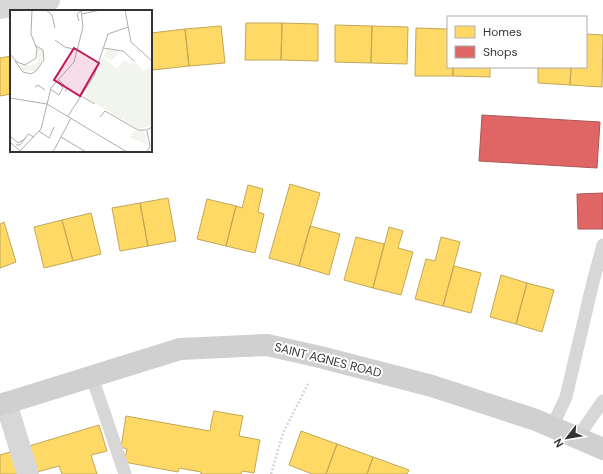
<svg xmlns="http://www.w3.org/2000/svg" width="603" height="474" font-family="'DM Sans',sans-serif">
<style>
.homes{fill:#ffd966;stroke:#c2a757}
.shops{fill:#e06666;stroke:#ac5757}
.lines{fill:none;stroke-linecap:round;stroke-linejoin:round}
.path{stroke:#d6d6d6;stroke-width:2.5;stroke-dasharray:2 2;stroke-linecap:butt}
.lane{stroke:#d7d7d7;stroke-width:13}
.street{stroke:#d7d7d7;stroke-width:22}
.secondary{stroke:#d0d0d0;stroke-width:22}
.labels{text-anchor:middle;dominant-baseline:central;stroke-width:4;stroke-linejoin:round;paint-order:stroke}
.street-label{font-size:12px;fill:#333;stroke:#fff}
.inset-road{fill:none;stroke:#adadad;stroke-width:1}
.view{fill:#c2185b;fill-opacity:0.15;stroke:#c2185b;stroke-width:2}
.inset-edge{fill:none;stroke:#333;stroke-width:2}
</style>
<rect width="100%" height="100%" fill="#fff"/>
<path class="homes" d="M246,23H282L281,60H245Z
M282,23L318,24V61L281,60Z
M335,25L372,26L371,63L335,62Z
M221,26L225,63L189,66L185,29Z
M372,26L408,27L407,64L371,63Z
M416,28L448,29V67H453V76H415Z
M185,29L189,66L153,70L151,50V33Z
M586,34L603,35L602,87L570,85L571,67H586Z
M11,56V94L0,96V58Z
M453,67H490V77L453,76Z
M538,67H571L570,85L538,83Z
M290,184L320,193L299,266L269,258Z
M248,185L263,189L258,212L264,214L255,253L226,246L236,206L242,208Z
M168,198L176,241L148,246L140,203Z
M207,199L236,206L226,246L197,239Z
M140,203L148,246L120,251L112,208Z
M91,213L101,254L73,261L62,220Z
M62,220L73,261L44,268L34,227Z
M4,222L16,262L0,268V224Z
M310,226L340,234L329,275L299,266Z
M389,227L403,231L398,248L413,252L401,295L373,288Z
M356,237L384,244L373,288L344,280Z
M441,237L460,242L443,306L415,299L426,259L435,261Z
M454,266L481,273L471,313L443,306Z
M501,275L527,283L516,324L490,317Z
M527,283L554,290L542,332L516,324Z
M214,411L243,416L239,436L260,440L254,473L242,471L241,474H201V472L179,468L178,472L124,462L127,449L121,447L126,416L210,431L211,424Z
M99,425L107,451L91,455L97,474H62L59,466L37,472L29,446Z
M301,431L337,444L326,474H312L289,465Z
M337,444L373,457L367,474H326Z
M13,451L20,474H0V455Z
M373,457L409,470L407,474H367Z"/>
<path class="shops" d="M482,115L600,122L597,168L479,161Z
M603,193V229H578L577,194Z"/>
<g class="lines">
<path class="path" d="M271,474L283,433L309,382"/>
<path class="lane" d="M92,377L125,474
M552,427L566,397L593,282L603,245
M577,438L603,401"/>
<path class="street" d="M0,8L49,0
M6,403L28,474"/>
<path class="secondary" d="M0,405L180,349L267,345L320,357L432,386L536,420L603,449"/>
</g>
<g class="labels">
<g class="street-label">
<text transform="translate(328 360) rotate(14)">SAINT AGNES ROAD</text>
</g>
</g>
<g transform="translate(10 10)">
<rect width="142" height="142" fill="#fff"/>
<path d="M28,37L33,41V50L25,61H13L9,55H23L28,52ZM96,40L108,41L109,43L101,51L94,46ZM93,47L115,66L107,58L115,50L120,55L125,51L134,62L142,56V116L128,119L74,86ZM124,121H134L138,135L120,128Z" fill="#f1f5ed"/>
<path class="inset-road" d="M12,0H36L42,5L45,18M115,0L121,32L142,51M72,4L90,0M69,11L67,4L71,1M45,30L55,37L67,40M93,38L113,41L124,51M0,44L7,52L15,55L26,48L27,39L21,24L22,0M5,51L13,62L21,64L26,61L34,50L33,40L26,36M48,69L57,78L55,82M25,77L28,75L35,80M40,79L49,85L53,78L47,70M71,86L85,94M0,88L37,94L117,142M58,106L84,66L98,24L118,17M90,107L95,101L128,120H137L142,117M29,121L39,128L44,117M137,121L140,136L137,142M0,126L8,133L15,129M51,127L76,142M0,132L10,141M6,135H10L18,124L24,127M9,142L31,119L41,78L64,52L73,17L71,0M43,142L61,108"/>
<path class="view" d="M64,38L89,53L70,86L44,70Z"/>
<rect width="142" height="142" class="inset-edge"/>
</g>
<rect x="447" y="16" width="140" height="52" fill="#ffffff" stroke="#adadad"/>
<rect x="455" y="26" width="20" height="12" fill="#ffd966" stroke="#adadad"/>
<text x="483" y="36" font-size="12" fill="#333333">Homes</text>
<rect x="455" y="46" width="20" height="12" fill="#e06666" stroke="#adadad"/>
<text x="483" y="56" font-size="12" fill="#333333">Shops</text>
<g transform="translate(567 438) rotate(239)" stroke="#ffffff" stroke-width="3" paint-order="stroke">
<path d="M0-3L7 15L0 10L-7 15Z" fill="#333333"/>
<text y="-6" font-size="11" font-weight="bold" text-anchor="middle" fill="#333333">N</text>
</g>
</svg>
